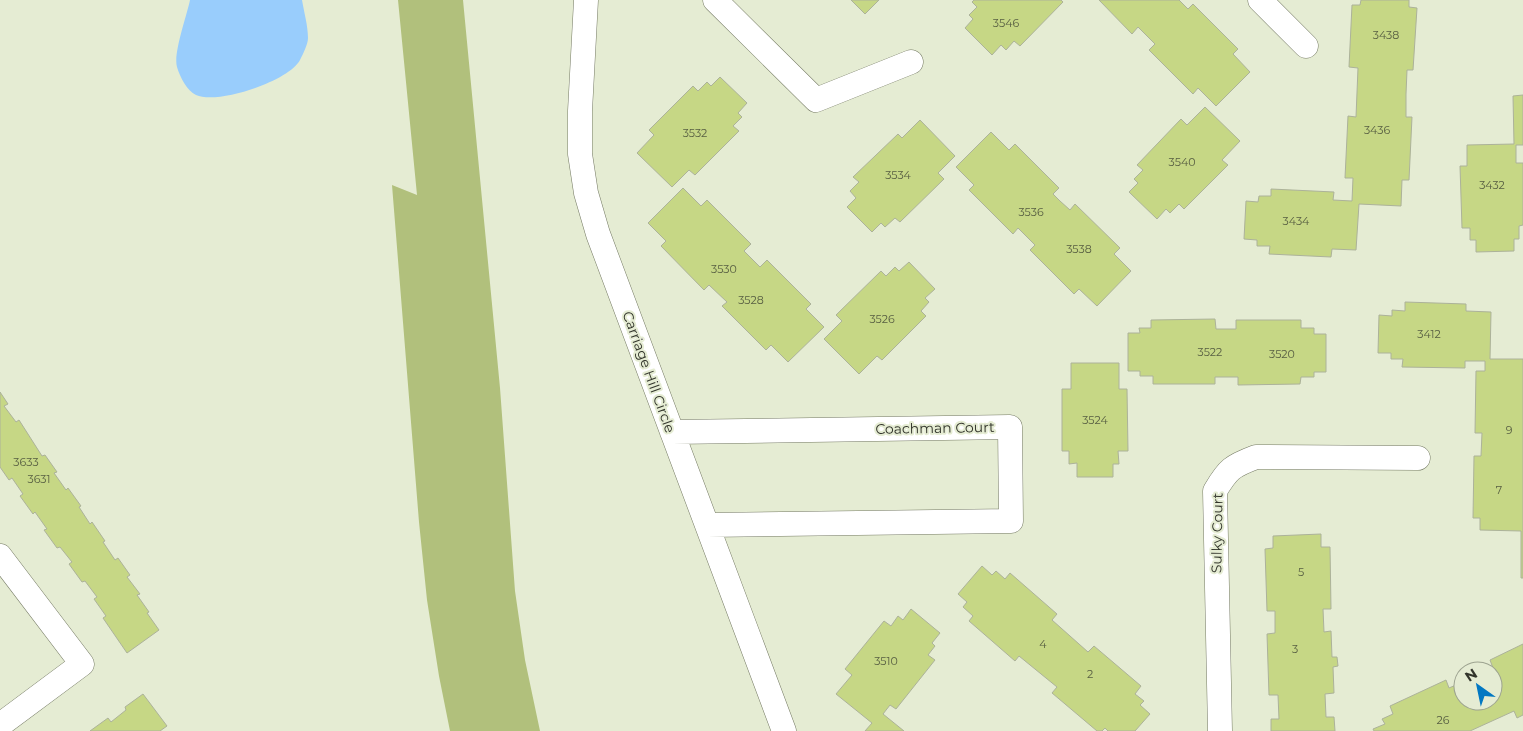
<svg xmlns="http://www.w3.org/2000/svg" width="1523" height="731" font-family="Montserrat,sans-serif">
<style>
.green{fill:#b1c07c}
.water{fill:#99cdfc}
.building{fill:#c6d785;stroke:#acb29a}
.lines{fill:none;stroke-linecap:round;stroke-linejoin:round}
.minor-casing{stroke:#757a64;stroke-width:25}
.minor{stroke:#fff;stroke-width:24}
.labels{text-anchor:middle;dominant-baseline:central;stroke-width:4;stroke-linejoin:round;paint-order:stroke}
.number-label{font-size:11px;fill:#575e42}
.street-label{font-size:14px;fill:#32352b;stroke:#e5ecd3}
</style>
<rect width="100%" height="100%" fill="#e5ecd3"/>
<path class="green" d="M398,0H463L500,388L515,591L525,660L540,731H450L439,676L427,600L419,522L392,185L417,195Z"/>
<path class="water" d="M190,0H302C304,12 308,26 308,38C308,44 303,54 300,60C289,81 218,105 196,95C187,91 180,77 177,67C173,54 187,15 190,0Z"/>
<path class="building" d="M851,0H879L865,14Z
M974,0H1061L1063,2L1020,46L1014,41L1006,50L1001,45L992,55L965,28L973,19L969,15L977,7L972,2Z
M1099,0H1179L1188,9L1193,4L1238,49L1233,54L1250,72L1216,106L1198,88L1193,94L1149,50L1155,44L1138,27L1132,34Z
M1361,0H1409V7L1417,8L1413,70H1407L1406,94V117H1412L1409,180H1402L1401,206L1359,204L1356,250L1332,249L1331,257L1269,254L1270,246H1257V240L1244,239L1246,201L1258,202L1259,196H1271V189L1334,192L1333,200L1352,201L1353,178H1345L1348,116L1356,117L1358,68L1349,67L1352,5H1360Z
M720,77L747,103L738,113L742,117L733,126L739,131L695,175L689,170L672,187L637,153L654,135L649,130L693,86L698,91L707,82L711,86Z
M1523,95V145H1516V163H1523V225L1519,226V239H1514V251L1476,252V240H1470V228H1462L1460,166H1467V145L1514,144L1513,96Z
M1205,107L1240,141L1222,160L1228,165L1184,209L1179,204L1170,213L1166,209L1157,219L1129,192L1138,183L1134,179L1143,170L1137,165L1181,119L1187,125Z
M920,120L955,156L938,173L944,179L900,222L895,218L885,227L881,223L872,232L847,207L856,198L850,191L859,182L853,177L898,134L902,138Z
M991,132L1009,150L1015,144L1059,188L1053,194L1060,201L1070,210L1075,204L1120,248L1114,254L1131,271L1097,306L1079,289L1074,294L1030,250L1035,245L1018,228L1013,234L969,190L974,185L956,167Z
M683,188L701,206L707,200L751,244L744,251L760,267L767,260L811,304L806,309L824,327L788,362L771,345L766,350L722,306L727,302L709,285L704,290L661,246L666,241L648,223Z
M909,262L935,289L925,298L929,302L921,311L926,316L882,360L877,356L859,374L824,339L842,321L836,315L881,271L886,276L895,267L899,271Z
M1405,302L1466,304V311L1491,312L1490,359H1523V578H1521V531L1480,530V518H1473L1474,456H1481L1482,433H1475L1476,371H1485V361H1465V368L1402,367L1403,359H1391V353H1378L1379,315L1392,316V310L1405,311Z
M1215,319L1216,329H1236V320H1301V328H1314V334H1326V372H1314V377H1301L1300,384L1238,385V377H1215V384H1153V376H1140V371H1128V333H1140L1139,328H1151V320Z
M1071,363H1119V389H1127L1128,451H1118L1119,464H1113V477H1077V463L1069,464V451H1062V389H1071Z
M0,392L8,404L4,406L16,422L19,420L42,456L45,455L57,472L54,473L66,490L68,488L81,506L79,507L90,524L92,522L105,541L103,542L115,560L118,558L130,575L127,577L140,594L137,595L149,612L147,613L159,630L127,653L103,618L106,616L94,599L97,597L85,581L82,582L69,564L72,562L60,547L57,548L44,530L47,529L35,512L33,514L20,496L23,494L12,478L9,480L0,467Z
M1321,534V547H1330L1331,609H1323L1324,632L1331,631L1332,657H1337L1338,666L1333,667L1334,693L1325,694L1326,717H1334L1335,731H1271V719H1279L1278,695H1269L1267,634L1275,633V611H1267L1265,549L1273,548V536Z
M982,566L992,575L996,571L1005,579L1010,573L1057,614L1052,620L1088,652L1094,646L1141,686L1135,694L1144,701L1140,705L1150,714L1135,731H1108L1105,728L1102,731H1097L1052,693L1057,687L1019,656L1015,661L969,621L973,616L963,607L967,602L958,594Z
M911,609L940,633L932,643L935,646L928,655L935,660L896,709L890,705L883,714L904,731H865L872,723L836,694L852,675L845,669L884,621L891,626L898,616L903,620Z
M1523,644V715L1517,718L1514,711L1470,731H1374L1373,729L1385,724L1382,719L1393,714L1390,706L1446,680L1449,688L1463,682V701H1493V671H1486L1493,668L1490,660Z
M143,694L167,726L160,731H90L108,718L111,722L126,710L125,707Z"/>
<g class="lines">
<g class="minor-casing">
<path id="minor" d="M586,0L580,111V154L586,193L598,234L784,731
M715,0L816,100L911,62
M1260,0L1306,46
M672,432L1010,427L1011,521L707,525
M0,556L82,664L0,725
M1220,731L1215,491C1228,469 1232,466 1256,457L1418,458"/>
</g>
<use href="#minor" class="minor"/>
</g>
<g class="labels">
<g class="number-label">
<text x="1006" y="23">3546</text>
<text x="1386" y="35">3438</text>
<text x="1377" y="130">3436</text>
<text x="695" y="133">3532</text>
<text x="1182" y="162">3540</text>
<text x="898" y="175">3534</text>
<text x="1492" y="185">3432</text>
<text x="1031" y="212">3536</text>
<text x="1296" y="221">3434</text>
<text x="1079" y="249">3538</text>
<text x="724" y="269">3530</text>
<text x="751" y="300">3528</text>
<text x="882" y="319">3526</text>
<text x="1429" y="334">3412</text>
<text x="1210" y="352">3522</text>
<text x="1282" y="354">3520</text>
<text x="1095" y="420">3524</text>
<text x="1509" y="430">9</text>
<text x="26" y="462">3633</text>
<text x="39" y="479">3631</text>
<text x="1499" y="490">7</text>
<text x="1301" y="572">5</text>
<text x="1043" y="644">4</text>
<text x="1295" y="649">3</text>
<text x="886" y="661">3510</text>
<text x="1090" y="674">2</text>
<text x="1443" y="720">26</text>
</g>
<g class="street-label">
<text transform="translate(649 372) rotate(70)">Carriage Hill Circle</text>
<text transform="translate(935 428) rotate(-1)">Coachman Court</text>
<text transform="translate(1217 533) rotate(-89)">Sulky Court</text>
</g>
</g>
<g transform="translate(1478 686) rotate(327)"><circle r="24" fill="#e5ecd3" stroke="#9da390"/>
<path d="M0-4L9 19L0 12L-9 19Z" fill="#0278c2"/>
<text y="-8" font-size="14" font-weight="bold" text-anchor="middle" fill="#32352b">N</text>
</g>
</svg>
